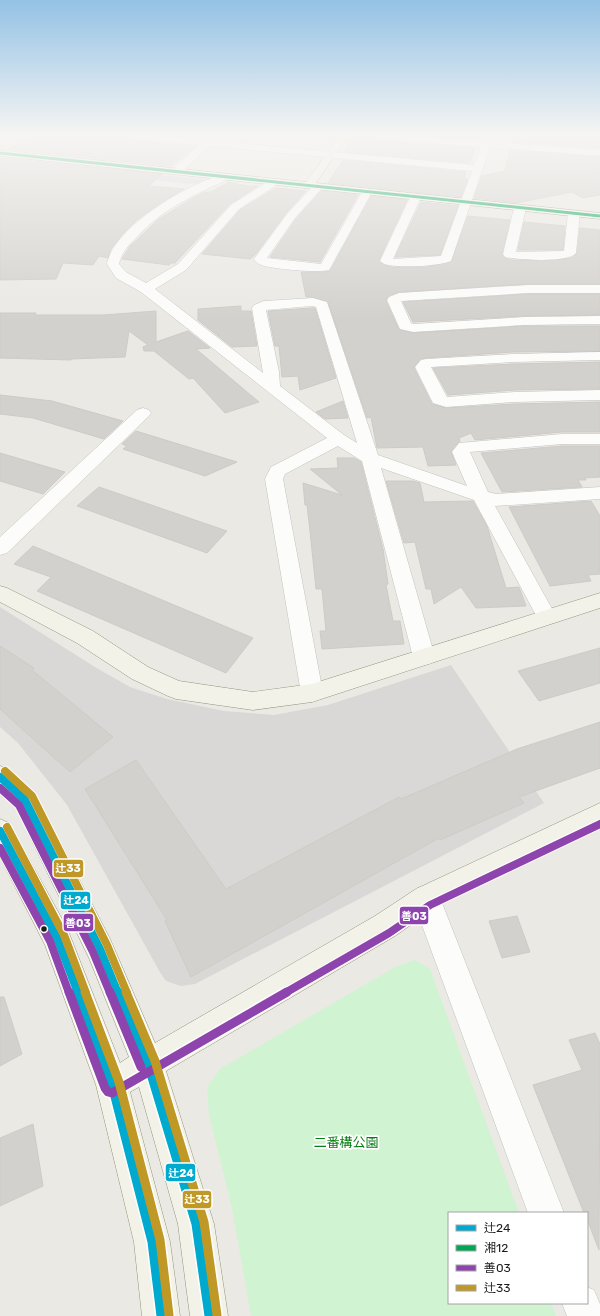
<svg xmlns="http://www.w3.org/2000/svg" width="600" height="1316" font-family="Rubik,'Noto Sans JP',sans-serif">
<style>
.residential{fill:#dad8d6}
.park{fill:#d0f3d1}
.parking{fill:#dbdad8}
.building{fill:#d3d1cd;stroke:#cecbc6}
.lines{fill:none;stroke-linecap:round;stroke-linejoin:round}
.street-casing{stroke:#c3c2c0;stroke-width:1}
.secondary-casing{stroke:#92957c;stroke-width:1}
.street{fill:#fcfcfb;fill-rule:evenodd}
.secondary{fill:#f3f2e9;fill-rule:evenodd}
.bus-1-far1-casing{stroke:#fff;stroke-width:10}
.bus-1-casing{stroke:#fff;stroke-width:12}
.bus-2-casing{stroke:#fff;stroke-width:4.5}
.bus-3-far1-casing{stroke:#fff;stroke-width:10}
.bus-3-casing{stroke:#fff;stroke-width:12}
.bus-4-far1-casing{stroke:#fff;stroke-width:10}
.bus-4-casing{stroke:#fff;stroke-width:12}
.bus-1-far1{stroke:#00a9ce;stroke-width:8}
.bus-1{stroke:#00a9ce;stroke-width:9}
.bus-2{stroke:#00a651;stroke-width:3}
.bus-3-far1{stroke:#8e44ad;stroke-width:8}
.bus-3{stroke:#8e44ad;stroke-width:9}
.bus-4-far1{stroke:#bf9825;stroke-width:8}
.bus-4{stroke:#bf9825;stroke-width:9}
.bus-dot{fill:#1c1c1c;stroke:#fff;stroke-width:1.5}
.labels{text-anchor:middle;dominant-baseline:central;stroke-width:3.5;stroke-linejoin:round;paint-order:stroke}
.near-park-label{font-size:13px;fill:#057f12;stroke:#fff}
.line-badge{stroke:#fff;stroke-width:1.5}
.badge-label{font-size:11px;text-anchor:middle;font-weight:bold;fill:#fff}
</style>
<rect width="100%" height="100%" fill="#ebe9e4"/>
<path class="residential" d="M0,607L95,667L130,687L167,699L224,711L274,715L328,705L451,665L544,803L195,984L181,986L166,981L161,974L67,805L18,743L0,727Z"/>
<path class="park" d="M415,960L430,969L519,1213H449V1303H551L556,1316H251L232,1208L209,1115L207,1087L220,1069L397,966Z"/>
<path class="parking" d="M155,174L206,180L201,185L116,176Z"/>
<path class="building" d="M30,136H127L133,140L196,146L171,166L9,149Z
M355,136L374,137L380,140L475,148L470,163L344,152Z
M425,136H480L478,139Z
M513,136H600V148L512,142Z
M510,150L600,157V195L583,198L572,192L516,203L474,198L482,176L505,171Z
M0,158L162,174L149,186L184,189L155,207L137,220L122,235L111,249L108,258L99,256L93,265L63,263L56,279L0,280Z
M343,160L466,172L464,179H468L461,197L328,183Z
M229,182L247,186H258L230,204L175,263H171L169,265L122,259L130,246L159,219L193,198L205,192H211Z
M276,188L306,191L286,213L255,255L250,259L202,254L240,210Z
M323,191L358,195L320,262L270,257L296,219L320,192Z
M371,196L407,200L379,260L384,265L392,267H426L451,262L468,216L510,220L502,254L505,258L511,260L542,261L572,258L577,253L580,228L600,230V284H528L399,292L388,296L386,301L399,330L413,333L524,326H600V351L513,352L426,358L420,359L414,368L432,404L446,408L515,404L600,402V432H562L475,440L471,433L459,438L460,441L451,451L456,465L428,466L423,447L377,448L371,417L367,418L328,302L313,297H306L301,272H323L330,271Z
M421,202L458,206L440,255L395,257Z
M524,222L565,226L563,250H518Z
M528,294H600V315L524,316L413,322L403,302Z
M241,306V311H251L257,346L232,347L198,320V309Z
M312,308H315L336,378L300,390L298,376L282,377L279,346H275L268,311Z
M156,311V342L188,331L210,348L196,349L259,402L225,413L193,378L189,379L154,351H144L143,347L148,345L129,331L125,357L71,359V360L0,358V313H36L35,315H104Z
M600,362V389L515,390L448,395L433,368L513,364Z
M0,395L52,401L123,421L104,439L33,418L0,414Z
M343,401L348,418L325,419L316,412Z
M136,431L237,462L205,476L123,449L127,446L122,444Z
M562,446H600V477L585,478L586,480H578L582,487L502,492L481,453Z
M0,453L65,472L43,494L0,481Z
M337,458H354L361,462L383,549L388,584L386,585L393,621H400L404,644L322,649L320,631H326L322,589H316L310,531L307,505H305L303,483L342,495L310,469L338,468Z
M386,481H413L420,483L424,502L473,501L487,526L506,588L519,587L526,606L476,608L461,587L434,604L431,589H426L415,542L404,543Z
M99,487L227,531L207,553L77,506Z
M591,501L600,516V574L588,575L591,581L550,586L509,507Z
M33,546L253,638L226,673L37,591L51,577L14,564Z
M0,646L34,668L32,670L113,737L70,772L0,709Z
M600,648V683L539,701L518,671Z
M600,722V768L519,797L524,803L440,840L439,838L191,977L165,921L167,920L85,789L136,760L226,889L399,797L401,799L517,749Z
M517,916L530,952L502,958L489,921Z
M0,997H4L22,1054L0,1066Z
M595,1033L600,1044L599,1250L587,1219V1213H584L533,1085L582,1070L569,1040Z
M33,1124L43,1186L0,1206V1138Z"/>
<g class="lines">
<g class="street-casing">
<path id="street" d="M128,136H159L474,165L481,147L380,139L375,136H411L600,150V156L490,147L451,261C441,266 386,270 380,261L411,195L415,194L421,197L393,259L441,256L472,171L209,146L180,174H172L171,172L172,170L199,145L133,139Z
M225,174L229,175L230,177L229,179C195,194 163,209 138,236C129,245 122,251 119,264L126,272L146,283L178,264L231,205L270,180H278L279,182L278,184L239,209L186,270L155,289L263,373L252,308L254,305L264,301L313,298L327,302L378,455L467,486L452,452L459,443L562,434H600V444H562L470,452L488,492L496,494L600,487V499L495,506L556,616L553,621L546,624L539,621L474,500L381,468L435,657L432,663L424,665L416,663L413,657L362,461L338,446L285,474L283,479L323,693L320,699L312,702L304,699L301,693L265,479L271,467L327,438L141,292L116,278L107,264C114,227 190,182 225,174ZM312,306L316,307L357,443L344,435L280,386L279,372L266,310Z
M318,184L323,187L295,218L267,258L321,264L362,192L363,190H371L372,192L329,270C318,273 272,269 261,265C258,264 256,262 254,259L287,214L314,185Z
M520,205L524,206L526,208L516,252L564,251L568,213L570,211H578L580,213L576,253C569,263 517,260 505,257L503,254L514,208L516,206Z
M528,285H600V293H528L401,301L411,323L413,324L524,317L600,316V324L524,325L413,332L400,329L387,300L389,297L399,293Z
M600,352V360L513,362L431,367L447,397L515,392L600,390V400L515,402L446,407L433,403L415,367L421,360L426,359L513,354Z
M143,408L149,410L151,413L149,416L7,553L0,555V537L137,410Z
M426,885L436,889L440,898L564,1213H528L412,898L416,889Z
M587,1287L594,1290L600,1304V1316H567L562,1303H587Z"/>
</g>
<g class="secondary-casing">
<path id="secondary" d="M339,136H348L316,183L600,213V219L0,156V150L306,182Z
M0,586L7,588L93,631L148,667L179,681L253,692L312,684L600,593V608L312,702L253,710L176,699L168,696L132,679L77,643L0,602Z
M0,766L9,769L34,792L110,939L155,1043L375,916L416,889L600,803V828L436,907L395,936L166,1071L214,1224L228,1316H190L178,1224L139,1087L130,1092L170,1242L180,1316H142L134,1242L96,1085L45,945L0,857V819L9,823L67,928L120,1063L129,1057L89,958L16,808L0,793Z"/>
</g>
<use href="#street" class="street"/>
<use href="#secondary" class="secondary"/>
<g class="bus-1-far1-casing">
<path id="bus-1-far1" d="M0,777L25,800L100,949L118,993
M0,831L57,938L78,993"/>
</g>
<g class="bus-1-casing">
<path id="bus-1" d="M77,992L112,1085L152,1242L161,1316
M118,992L148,1064L196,1224L209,1316"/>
</g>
<g class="bus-2-casing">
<path id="bus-2" d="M0,153L600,216"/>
</g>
<g class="bus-3-far1-casing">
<path id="bus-3-far1" d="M0,788L19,805L93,952L110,993
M0,848L50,941L69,993
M285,993L389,933L430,905L600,824"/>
</g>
<g class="bus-3-casing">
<path id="bus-3" d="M69,992L105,1088L108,1092L112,1093L287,992
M110,992L141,1067"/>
</g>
<g class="bus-4-far1-casing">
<path id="bus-4-far1" d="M5,771L32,796L107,945L127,993
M7,827L64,935L86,993"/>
</g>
<g class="bus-4-casing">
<path id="bus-4" d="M85,992L119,1082L160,1240L169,1315
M126,992L155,1061L204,1222L217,1315"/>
</g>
<use href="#bus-1-far1" class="bus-1-far1"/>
<use href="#bus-1" class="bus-1"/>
<use href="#bus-2" class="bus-2"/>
<use href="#bus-3-far1" class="bus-3-far1"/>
<use href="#bus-3" class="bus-3"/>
<use href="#bus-4-far1" class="bus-4-far1"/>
<use href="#bus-4" class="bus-4"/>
</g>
<linearGradient id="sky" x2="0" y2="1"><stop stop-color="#94c2e5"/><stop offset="0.42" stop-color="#f6f5f3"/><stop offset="1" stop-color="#f6f5f3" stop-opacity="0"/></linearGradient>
<rect width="600" height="320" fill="url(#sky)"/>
<circle class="bus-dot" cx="44" cy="929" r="3.5"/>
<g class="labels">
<g class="near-park-label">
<text x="346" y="1142">二番構公園</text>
</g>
</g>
<g class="line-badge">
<rect x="53" y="859" width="31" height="19" rx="4" fill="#bf9825"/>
<rect x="60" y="891" width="31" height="19" rx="4" fill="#00a9ce"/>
<rect x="399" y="906" width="30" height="19" rx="4" fill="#8e44ad"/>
<rect x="63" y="913" width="31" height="19" rx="4" fill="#8e44ad"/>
<rect x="165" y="1163" width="31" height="19" rx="4" fill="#00a9ce"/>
<rect x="182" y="1190" width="30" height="19" rx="4" fill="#bf9825"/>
</g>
<g class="badge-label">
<text x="68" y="872">辻33</text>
<text x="76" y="904">辻24</text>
<text x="414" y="920">善03</text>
<text x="78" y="927">善03</text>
<text x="181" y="1177">辻24</text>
<text x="197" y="1203">辻33</text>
</g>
<rect x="448" y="1212" width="140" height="92" fill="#ffffff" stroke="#a4a4a4"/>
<rect x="456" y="1225" width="20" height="6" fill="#00a9ce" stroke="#a4a4a4"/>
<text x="484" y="1232" font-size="12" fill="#1c1c1c">辻24</text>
<rect x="456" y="1245" width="20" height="6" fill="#00a651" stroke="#a4a4a4"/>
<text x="484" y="1252" font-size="12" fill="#1c1c1c">湘12</text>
<rect x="456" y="1265" width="20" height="6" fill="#8e44ad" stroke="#a4a4a4"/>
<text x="484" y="1272" font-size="12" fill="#1c1c1c">善03</text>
<rect x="456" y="1285" width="20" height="6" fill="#bf9825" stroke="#a4a4a4"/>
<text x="484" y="1292" font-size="12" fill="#1c1c1c">辻33</text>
</svg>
